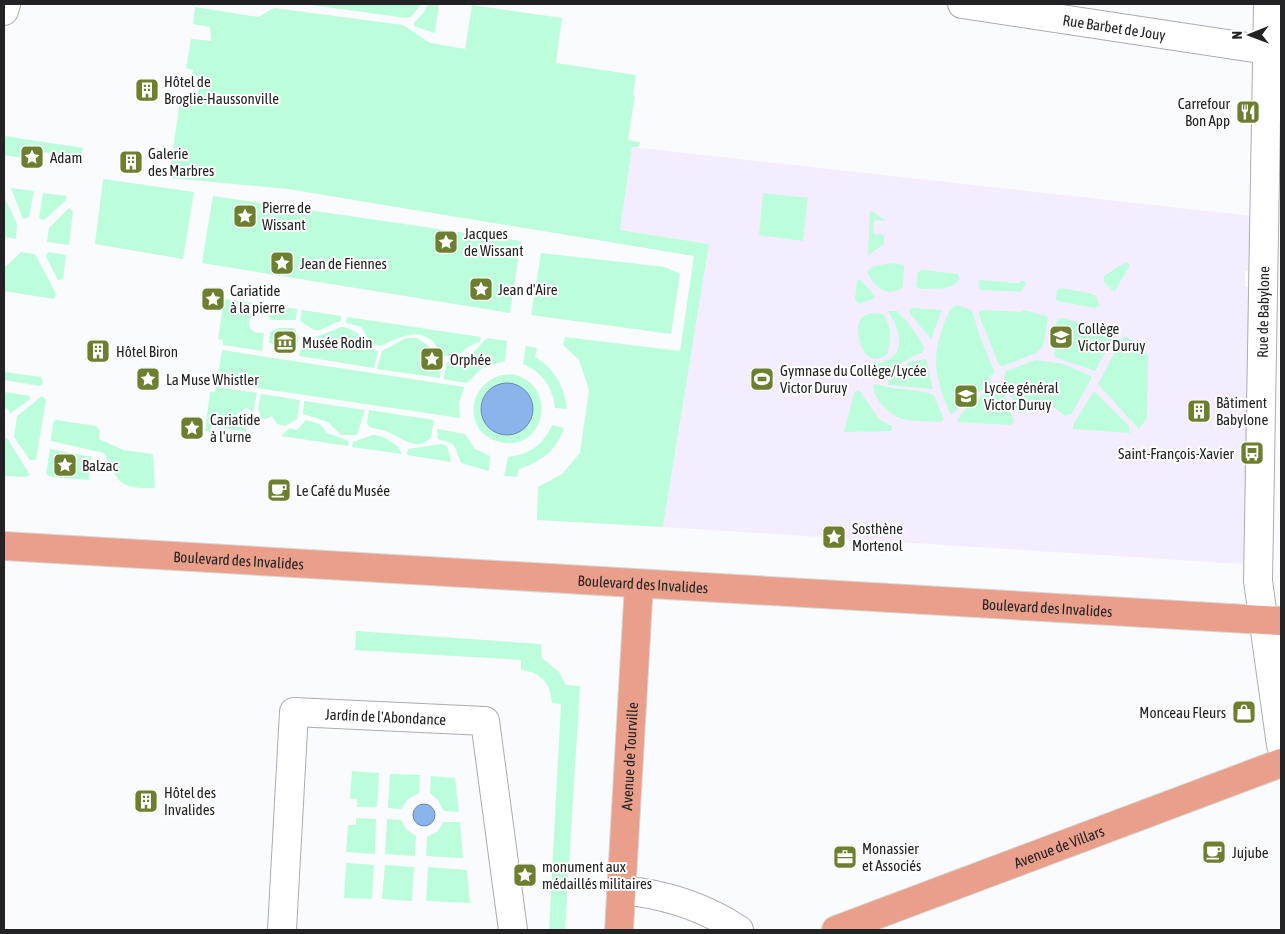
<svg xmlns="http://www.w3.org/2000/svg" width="1285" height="934" font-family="'Asap Condensed',sans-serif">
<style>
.education{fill:#f4edff}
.green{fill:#bcfddb}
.water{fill:#8bb3ec;stroke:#6c88b0}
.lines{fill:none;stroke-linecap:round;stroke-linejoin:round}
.minor-casing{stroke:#abacb1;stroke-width:30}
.major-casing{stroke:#d7d7d8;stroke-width:30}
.minor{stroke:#fff;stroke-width:28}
.major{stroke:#ea9f8b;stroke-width:28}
.labels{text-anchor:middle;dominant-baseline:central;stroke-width:4;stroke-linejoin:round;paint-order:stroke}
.street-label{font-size:15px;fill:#232325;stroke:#fff}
.poi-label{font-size:15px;fill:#232325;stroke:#fff;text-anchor:start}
</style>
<rect width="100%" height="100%" fill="#fafbfe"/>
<path class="education" d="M632,147L1252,216L1251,270L1245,271V286L1250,288L1244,562L1241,564L663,527L709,244L620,230Z"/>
<path class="green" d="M304,4H421L412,16L407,18Z
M428,4H439L435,33L414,26V23L424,12Z
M472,5L562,18L556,63L636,75L633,95L635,96L628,140L640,142L639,147H632L620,230L709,244L663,527L537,520L538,487L562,474L580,453L589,390L579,360L563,345L565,337L680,351L694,256L288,189L169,178L180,100C194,101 204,90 198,76L192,74L193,70L186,68L191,39L211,41L210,27L193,24L195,7L258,17L274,8L403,25L430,43L465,49Z
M4,136L83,148L79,164L59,162L60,154L31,151L30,159L4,155Z
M103,179L194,192L183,259L95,244Z
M11,188L34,191L29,217L23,219Z
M43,193L67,196L65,201L44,220L39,218Z
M763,193L808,198L803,241L759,235Z
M4,196L17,224L16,239L4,237Z
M213,196L521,241L510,313L202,263Z
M69,208L73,211L69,245L47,242L49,228Z
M870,210L886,221L874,220L873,234L884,235V244L868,255Z
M21,252L35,254L56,294L54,299L4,291V268Z
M48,252L66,255L63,279L58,280L46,257Z
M541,253L665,267L680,274L671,334L531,315Z
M1126,262L1130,265L1114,292L1104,282V276Z
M892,263L904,265L903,287C888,299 874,287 867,272L873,266Z
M923,270L958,274L960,279C952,291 934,288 920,289L916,286L918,272Z
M860,279L875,296L874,299L858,304L855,299L857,281Z
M982,280L1019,283L1022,280L1026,284L1021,292L980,290L978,281Z
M1061,288L1089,293L1096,296L1100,306L1095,308L1058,301L1056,299L1057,290Z
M224,299L297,309L296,320H271C254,295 235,335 264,333L262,351L223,345V340L218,339Z
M956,305L972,310L980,337L995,373L989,376L991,382L951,415C936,381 930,360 944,324C947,317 949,309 956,305Z
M912,308L942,310L931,339L910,314L909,310Z
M302,310L341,316V321C319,327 322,339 300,320Z
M984,310L1021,312L1024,310L1046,316L1048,318L1043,346L1036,353L1003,366L999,365L979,315V312Z
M888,311H897C908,322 918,334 924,348L922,353C904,358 892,373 875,378L869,375V367C876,363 885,363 891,358C907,347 896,323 888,311Z
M870,313L883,314C893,328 891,339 887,355C884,356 879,359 876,359C860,358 854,328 861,318Z
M347,317L481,337L480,342C461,347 467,356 441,356C438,350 435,342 430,339C412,328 396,340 380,346L372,344L361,327L346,323Z
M1063,318L1116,333L1095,371L1055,357L1054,348L1050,346C1051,337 1052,326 1059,319Z
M341,327C356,327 366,343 378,352L374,368L299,356L303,342L307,336L311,339Z
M278,328H294L298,336L297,347L269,343L270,332Z
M1127,337L1142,345L1148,356L1147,418L1139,429L1098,384L1122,338Z
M406,338H417L430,347V358L442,361L440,378L377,369L382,351Z
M487,338L507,341L505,361L482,368L467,383L443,379L447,362L455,363L468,358Z
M526,346L537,348L535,357C555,369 564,386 567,409L555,408C553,387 542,372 523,364Z
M222,350L464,387L459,403L460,418L217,382Z
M926,359L933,389L888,385V381L910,362Z
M1036,360L1063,364L1091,376V379L1072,413L1065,416C1054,408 1037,386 1025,413H1018L1004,378L1006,371Z
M4,372L41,377L43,383L40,386L4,380Z
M512,374C561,385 544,453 500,442C458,432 469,374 512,374Z
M877,384C895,391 915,388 934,395L944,420L940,422C928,421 912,422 900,418C888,414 873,398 873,385Z
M998,384L1001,386L1014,422L1011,425L957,422C958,413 989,389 998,384Z
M216,387L257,393L253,412L247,408L237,413V424L247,429L246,432L212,426L211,432L205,431L210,392H215Z
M859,390L880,420L892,426V431L844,432L854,393Z
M1094,391L1129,426L1130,433L1073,429V425Z
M4,392L30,396V399L10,414L8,409L4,408Z
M261,394L300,400L297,419L285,426L277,424L272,416L265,419L261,417L258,409Z
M42,396L46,400L36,460H30L14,437L17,416Z
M304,401L365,410L357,435H341L328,422L303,414Z
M369,410L434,420L431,437C419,453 401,438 388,432C382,429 375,429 369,427L367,423Z
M56,420L96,426L100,431L99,439L123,450L153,454L155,488C118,489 119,483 104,453L51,441L53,422Z
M306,420L320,424L327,433L349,441L348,446L281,436L290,428L297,430Z
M552,425L564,428C557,450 541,462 519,469L517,477L504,476L508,457C529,455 543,445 552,425Z
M437,429L465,434L475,449L490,456L489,471L461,463C453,445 460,445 438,439Z
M373,435C384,435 399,445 402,454L352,447L353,442Z
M4,438H7L30,475L25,477L4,476Z
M441,444L447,446L451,462L407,455L408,449Z
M50,449L91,457L89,480L51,477L46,474Z
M356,631L541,644L542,658L559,672L566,685L580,686L565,930H549L561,704L552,703C551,684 541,672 521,670V660L355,650Z
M352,771L379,773L377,807H357V799H350Z
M390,774L420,775L419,793L408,799L401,809L388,808Z
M431,776L455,778L459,812L444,811L438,800L430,793Z
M356,818L376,819L375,854L346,852L348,825H356Z
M387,819L401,820L406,829L416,836L415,856L385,854Z
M443,822H460L463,858L426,856L427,837L438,831Z
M346,863L374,865L372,899L344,898Z
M385,865L414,867L412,901L382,899Z
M428,867L467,870L470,903L426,901Z"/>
<path class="water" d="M481 409a26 26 0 1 1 52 0a26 26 0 1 1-52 0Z
M413 815a11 11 0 1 1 22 0a11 11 0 1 1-22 0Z"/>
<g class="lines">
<g class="minor-casing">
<g id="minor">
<path id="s1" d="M962,4L1267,50"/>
<path d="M1268,4L1258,581L1281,745"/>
<path d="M4,11L6,4"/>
<path d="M621,890C665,894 703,906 739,930"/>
<path id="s2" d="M282,930L294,712L485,721L513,930"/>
</g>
</g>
<g class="major-casing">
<g id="major">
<path id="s3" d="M4,546L1281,621"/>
<path id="s4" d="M619,930L639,584"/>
<path id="s5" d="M836,930L1281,763"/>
</g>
</g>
<use href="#minor" class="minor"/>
<use href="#major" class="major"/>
</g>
<defs>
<g id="building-square" transform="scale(1.25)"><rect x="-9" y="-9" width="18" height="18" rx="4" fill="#6c7f2f" stroke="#fff"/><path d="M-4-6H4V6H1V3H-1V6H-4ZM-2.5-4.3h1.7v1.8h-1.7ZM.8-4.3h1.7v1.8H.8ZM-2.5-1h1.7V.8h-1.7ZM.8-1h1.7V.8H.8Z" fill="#fff"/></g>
<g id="restaurant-square" transform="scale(1.25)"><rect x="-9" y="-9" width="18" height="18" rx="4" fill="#6c7f2f" stroke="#fff"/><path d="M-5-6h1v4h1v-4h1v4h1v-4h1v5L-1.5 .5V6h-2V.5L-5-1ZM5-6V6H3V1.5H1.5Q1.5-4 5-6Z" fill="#fff"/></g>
<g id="sight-square" transform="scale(1.25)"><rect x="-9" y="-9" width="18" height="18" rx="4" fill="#6c7f2f" stroke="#fff"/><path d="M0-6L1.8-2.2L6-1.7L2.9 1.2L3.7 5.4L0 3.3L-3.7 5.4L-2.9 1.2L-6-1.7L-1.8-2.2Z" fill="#fff"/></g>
<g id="school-square" transform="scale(1.25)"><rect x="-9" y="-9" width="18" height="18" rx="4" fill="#6c7f2f" stroke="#fff"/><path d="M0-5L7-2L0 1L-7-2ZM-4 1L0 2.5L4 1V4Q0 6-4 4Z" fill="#fff"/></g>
<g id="museum-square" transform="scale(1.25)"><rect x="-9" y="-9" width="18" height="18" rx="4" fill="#6c7f2f" stroke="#fff"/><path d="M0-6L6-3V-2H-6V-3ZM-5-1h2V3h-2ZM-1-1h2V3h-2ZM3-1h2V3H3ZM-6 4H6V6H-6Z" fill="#fff"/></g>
<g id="stadium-square" transform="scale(1.25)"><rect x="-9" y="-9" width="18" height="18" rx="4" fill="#6c7f2f" stroke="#fff"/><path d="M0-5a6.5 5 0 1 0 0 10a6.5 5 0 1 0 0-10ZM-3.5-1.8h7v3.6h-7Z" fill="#fff"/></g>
<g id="bus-square" transform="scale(1.25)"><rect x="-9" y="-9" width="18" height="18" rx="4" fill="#6c7f2f" stroke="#fff"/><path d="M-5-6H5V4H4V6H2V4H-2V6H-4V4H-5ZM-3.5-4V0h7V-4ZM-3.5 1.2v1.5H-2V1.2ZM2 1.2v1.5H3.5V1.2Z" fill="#fff"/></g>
<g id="cafe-square" transform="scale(1.25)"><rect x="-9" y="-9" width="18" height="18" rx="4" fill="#6c7f2f" stroke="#fff"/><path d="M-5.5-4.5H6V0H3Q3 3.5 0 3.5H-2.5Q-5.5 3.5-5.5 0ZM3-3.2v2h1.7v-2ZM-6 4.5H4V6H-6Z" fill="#fff"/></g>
<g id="shop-square" transform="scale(1.25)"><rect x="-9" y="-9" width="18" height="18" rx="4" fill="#6c7f2f" stroke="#fff"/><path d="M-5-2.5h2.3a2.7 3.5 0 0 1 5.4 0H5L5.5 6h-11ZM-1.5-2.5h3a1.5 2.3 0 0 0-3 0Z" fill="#fff"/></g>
<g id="office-square" transform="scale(1.25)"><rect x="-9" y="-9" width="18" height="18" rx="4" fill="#6c7f2f" stroke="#fff"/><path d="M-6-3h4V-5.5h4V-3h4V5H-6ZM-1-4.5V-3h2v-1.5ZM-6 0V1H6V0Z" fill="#fff"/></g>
</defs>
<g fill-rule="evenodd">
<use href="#building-square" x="147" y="90"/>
<use href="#restaurant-square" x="1248" y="112"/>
<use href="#sight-square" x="32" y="157"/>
<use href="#building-square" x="131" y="162"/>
<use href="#sight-square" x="245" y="216"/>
<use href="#sight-square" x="446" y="242"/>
<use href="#sight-square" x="282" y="263"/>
<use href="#sight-square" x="481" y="289"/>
<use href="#sight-square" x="213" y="299"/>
<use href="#school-square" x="1061" y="337"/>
<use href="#museum-square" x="285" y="342"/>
<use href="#building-square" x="98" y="351"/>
<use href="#sight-square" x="432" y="359"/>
<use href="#sight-square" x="148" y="379"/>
<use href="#stadium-square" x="762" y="379"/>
<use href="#school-square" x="966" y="396"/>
<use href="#building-square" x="1199" y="411"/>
<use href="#sight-square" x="192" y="428"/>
<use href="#bus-square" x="1252" y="453"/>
<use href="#sight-square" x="65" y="465"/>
<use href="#cafe-square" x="279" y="490"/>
<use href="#sight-square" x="834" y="537"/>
<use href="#shop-square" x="1244" y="712"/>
<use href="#building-square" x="146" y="801"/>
<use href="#cafe-square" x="1214" y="852"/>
<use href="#office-square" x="845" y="857"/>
<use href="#sight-square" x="525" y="875"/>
</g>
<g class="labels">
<g class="street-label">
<text stroke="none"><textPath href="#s1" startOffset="154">Rue Barbet de Jouy</textPath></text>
<text transform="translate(1263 312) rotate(-89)">Rue de Babylone</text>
<text stroke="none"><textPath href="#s3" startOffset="235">Boulevard des Invalides</textPath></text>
<text stroke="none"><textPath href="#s3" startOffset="640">Boulevard des Invalides</textPath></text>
<text stroke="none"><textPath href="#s3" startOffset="1045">Boulevard des Invalides</textPath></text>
<text stroke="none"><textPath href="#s2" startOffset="310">Jardin de l'Abondance</textPath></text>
<text stroke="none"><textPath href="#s4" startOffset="174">Avenue de Tourville</textPath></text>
<text stroke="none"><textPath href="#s5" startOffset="238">Avenue de Villars</textPath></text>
</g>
<g class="poi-label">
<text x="164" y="81">Hôtel de<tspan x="164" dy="17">Broglie-Haussonville</tspan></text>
<text x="1230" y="103" text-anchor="end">Carrefour<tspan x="1230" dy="17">Bon App</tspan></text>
<text x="148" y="153">Galerie<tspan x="148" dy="17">des Marbres</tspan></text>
<text x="50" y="157">Adam</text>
<text x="262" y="207">Pierre de<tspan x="262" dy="17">Wissant</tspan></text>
<text x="464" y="233">Jacques<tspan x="464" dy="17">de Wissant</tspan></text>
<text x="300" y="263">Jean de Fiennes</text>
<text x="498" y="289">Jean d'Aire</text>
<text x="230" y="290">Cariatide<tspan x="230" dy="17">à la pierre</tspan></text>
<text x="1078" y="328">Collège<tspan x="1078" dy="17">Victor Duruy</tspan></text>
<text x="302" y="342">Musée Rodin</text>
<text x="116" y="351">Hôtel Biron</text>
<text x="450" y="359">Orphée</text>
<text x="780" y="370">Gymnase du Collège/Lycée<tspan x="780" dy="17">Victor Duruy</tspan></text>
<text x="166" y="379">La Muse Whistler</text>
<text x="984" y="387">Lycée général<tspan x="984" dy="17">Victor Duruy</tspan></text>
<text x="1216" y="402">Bâtiment<tspan x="1216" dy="17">Babylone</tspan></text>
<text x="210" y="419">Cariatide<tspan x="210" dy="17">à l'urne</tspan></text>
<text x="1234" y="453" text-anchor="end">Saint-François-Xavier</text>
<text x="82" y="465">Balzac</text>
<text x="296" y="490">Le Café du Musée</text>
<text x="852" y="528">Sosthène<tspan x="852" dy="17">Mortenol</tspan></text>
<text x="1226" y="712" text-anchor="end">Monceau Fleurs</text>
<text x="164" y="792">Hôtel des<tspan x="164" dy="17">Invalides</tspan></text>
<text x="862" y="848">Monassier<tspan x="862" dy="17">et Associés</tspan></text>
<text x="1232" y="852">Jujube</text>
<text x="542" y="866">monument aux<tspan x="542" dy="17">médaillés militaires</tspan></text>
</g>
</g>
<rect width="1285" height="934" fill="none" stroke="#232325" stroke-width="10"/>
<g transform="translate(1250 35) rotate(269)" stroke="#ffffff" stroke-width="4" paint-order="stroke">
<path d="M0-4L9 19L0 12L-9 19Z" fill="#232325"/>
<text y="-8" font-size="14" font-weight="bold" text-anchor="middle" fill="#232325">N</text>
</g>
</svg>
